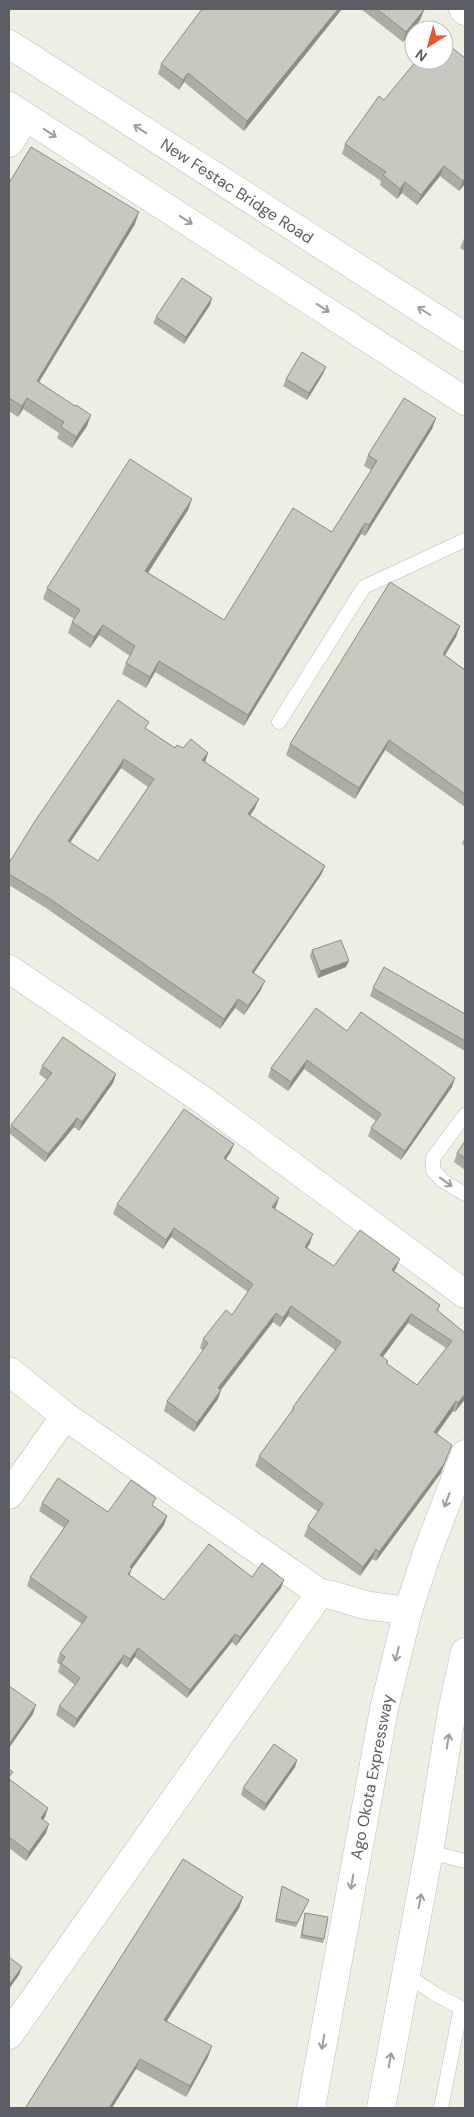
<svg xmlns="http://www.w3.org/2000/svg" width="474" height="2117" font-family="'DM Sans',sans-serif">
<style>
.lines{fill:none;stroke-linecap:round;stroke-linejoin:round}
.service-casing{stroke:#bbbcc2;stroke-width:15}
.minor-casing{stroke:#bbbcc2;stroke-width:29}
.secondary-casing{stroke:#bcbec5;stroke-width:29}
.service{stroke:#fff;stroke-width:14}
.minor{stroke:#fff;stroke-width:28}
.secondary{stroke:#fff;stroke-width:28}
.wall{fill:#adaca5;fill-rule:evenodd}
.shaded-wall{fill:#8d8c86}
.building{fill:#c9c8c0;stroke:#8d8c86;fill-rule:evenodd}
.oneway{stroke:#9d9ea2}
.labels{text-anchor:middle;dominant-baseline:central;stroke-width:4;stroke-linejoin:round;paint-order:stroke}
.street-label{font-size:16px;fill:#5b5e64;stroke:#fff}
</style>
<rect width="100%" height="100%" fill="#efeee3"/>
<g class="lines">
<g class="service-casing">
<path id="service" d="M279,722L364,587L465,540
M465,1115L433,1158V1170L443,1181L465,1194
M429,1852L465,1861
M405,1974L435,1994L465,2010
M441,2108L461,2007"/>
</g>
<g class="minor-casing">
<path id="minor" d="M463,9L465,11
M9,143L26,117
M9,969L204,1101L465,1294
M9,1371L65,1416L320,1593L332,1595L365,1605L408,1611
M9,1495L65,1416
M9,2035L320,1593"/>
</g>
<g class="secondary-casing">
<path id="secondary" d="M9,44L465,337
M9,106L465,401
M311,2108L384,1709L408,1611L427,1553L465,1454
M381,2108L429,1852L452,1711L465,1652"/>
</g>
<use href="#service" class="service"/>
<use href="#minor" class="minor"/>
<use href="#secondary" class="secondary"/>
</g>
<path class="wall" d="M342,9L244,131L184,82L179,90L158,74L161,64Z
M361,9H422L424,10L420,20L403,42Z
M465,58V184L459,191L440,176L417,205L402,193L397,199L380,185L381,181L342,154L345,144L384,100Z
M9,183L135,224L39,382L87,426L72,448L57,438L59,433L23,409L18,417L9,411Z
M465,236V251L460,248Z
M212,298L210,305L184,344L153,323L156,317Z
M326,367L323,374L307,400L283,386L286,379Z
M436,418L432,429L365,536L361,534L244,726L155,672L146,688L122,674L126,663L130,656L99,635L90,648L68,633L72,622L74,619L43,599L47,588L188,510L148,573L224,620L332,532L371,470L364,466L368,455Z
M460,626L456,637L445,655L465,670V807L385,750L355,799L286,755L290,744Z
M147,729L175,748H183L208,753L205,762L255,808L250,815L325,866L321,875L254,973L261,990L244,1015L235,1008L220,1029L46,908L9,885V863ZM121,768L148,787L98,861L70,843Z
M465,836V846L462,844Z
M312,950L346,967L318,978L310,956Z
M373,988L465,1014V1051L370,996Z
M347,1031L452,1087L401,1160L368,1136L371,1128L376,1121L304,1069L288,1091L268,1077L271,1068Z
M42,1066L116,1074L113,1083L79,1131L74,1127L45,1162L9,1133L11,1125L47,1080L39,1074Z
M465,1141V1170L454,1162L457,1153Z
M234,1144L230,1153L226,1159L276,1207L275,1209L310,1243L307,1248L334,1266L396,1268L394,1271L440,1305L438,1311L465,1333V1399L455,1412L453,1411L437,1434L441,1473L376,1561L372,1559L360,1576L304,1536L308,1526L318,1512L255,1466L259,1456L290,1414L293,1407L335,1350L288,1316L280,1327L273,1322L221,1390L218,1399L194,1432L164,1411L167,1401L203,1351L200,1348L203,1339L232,1315L248,1292L171,1237L163,1249L113,1214L117,1204ZM408,1323L446,1348L417,1385L387,1364L388,1361L382,1357Z
M42,1503L108,1512L153,1506L167,1516L164,1525L131,1570L129,1575L164,1600L252,1577L281,1588L236,1646L232,1642L187,1698L135,1657L127,1668L121,1663L74,1728L56,1715L59,1706L75,1685L58,1672L60,1665L57,1662L60,1653L82,1624L27,1586L30,1577L64,1528L39,1511Z
M297,1760L295,1767L264,1811L241,1795L243,1788Z
M9,1769L10,1780L48,1808L45,1817L43,1820L46,1833L26,1861L9,1848Z
M183,1859L243,1897L239,1908L167,2021L208,2057L186,2097L136,2069L112,2108H25Z
M282,1886L309,1900L296,1927L275,1922Z
M305,1913L324,1939L323,1943L300,1938Z"/>
<path class="shaded-wall" d="M338,9H342L244,131L247,121Z
M424,10L420,20L403,42L406,32Z
M188,73L184,82L179,90L183,80Z
M444,166L440,176L417,205L421,195Z
M465,178V184L459,191L463,181Z
M405,182L402,193L397,199L400,189Z
M139,212L135,224L33,392L37,381Z
M212,298L210,305L184,344L186,337Z
M326,367L323,374L307,400L309,393Z
M27,398L23,409L18,417L22,406Z
M91,415L87,426L72,448L76,437Z
M436,418L432,429L365,536L369,525Z
M192,499L188,510L142,582L145,571Z
M365,523L361,534L244,726L248,715Z
M103,625L99,635L90,648L94,637Z
M460,626L456,637L439,665L443,654Z
M159,661L155,672L146,688L150,677Z
M389,740L385,750L355,799L359,788Z
M208,753L205,762L202,760Z
M124,759L121,768L64,851L68,841Z
M259,799L255,808L245,823L248,814Z
M325,866L321,875L248,981L252,972Z
M349,961L346,967L318,978L320,971Z
M265,981L261,990L244,1015L248,1006Z
M238,999L235,1008L220,1029L224,1019Z
M307,1060L304,1069L288,1091L291,1082Z
M116,1074L113,1083L79,1131L82,1122Z
M455,1078L452,1087L401,1160L405,1151Z
M77,1118L74,1127L45,1162L48,1154Z
M234,1144L230,1153L220,1167L224,1158Z
M279,1198L276,1207L269,1216L272,1207Z
M174,1228L171,1237L163,1249L166,1240Z
M313,1234L310,1243L302,1256L305,1247Z
M400,1259L396,1268L389,1279L392,1270Z
M291,1306L288,1316L280,1327L283,1318Z
M276,1313L273,1322L215,1397L218,1388Z
M411,1314L408,1323L377,1365L380,1355Z
M221,1390L218,1399L194,1432L197,1423Z
M465,1394V1399L455,1412L458,1403Z
M456,1401L453,1411L431,1441L434,1432Z
M452,1445L441,1473L376,1561L379,1552Z
M167,1516L164,1525L131,1570L129,1577L125,1582L130,1567Z
M376,1549L372,1559L360,1576L363,1567Z
M284,1580L281,1588L236,1646L240,1637Z
M235,1634L232,1642L187,1698L190,1690Z
M138,1648L135,1657L127,1668L130,1659Z
M124,1655L121,1663L74,1728L77,1719Z
M36,1705L33,1714L9,1748V1744Z
M297,1760L295,1767L264,1811L266,1804Z
M48,1808L45,1817L38,1827L41,1818Z
M49,1824L46,1833L26,1861L29,1852Z
M243,1897L239,1908L160,2031L164,2020Z
M22,1967L19,1975L9,1989V1985Z
M212,2046L208,2057L186,2097L190,2086Z
M140,2059L136,2069L112,2108H109Z"/>
<path class="building" d="M202,9H338L247,121L188,73L183,80L161,64Z
M377,9H422L424,10L406,32Z
M447,44L465,58V178L463,181L444,166L421,195L405,182L400,189L383,175L386,172L345,144L379,96L384,100L417,60H444V47Z
M31,147L139,212L37,381L75,406L76,405L91,415L76,437L61,427L64,422L27,398L22,406L9,398V183Z
M182,278L212,298L186,337L156,317Z
M302,352L326,367L309,393L286,379Z
M404,398L436,418L369,525L365,523L248,715L159,661L150,677L126,663L135,646L103,625L94,637L72,622L80,610L47,588L130,459L192,499L145,571L224,620L293,508L332,532L377,461L368,455Z
M390,582L460,626L443,654L465,670V794L389,740L359,788L290,744Z
M118,700L149,722L145,728L175,748L177,745L183,748L191,739L208,753L202,760L259,799L248,814L325,866L252,972L265,981L248,1006L238,999L224,1019L50,899L9,874V863L35,821ZM124,759L154,779L98,861L68,841Z
M341,940L349,961L320,971L312,950Z
M384,967L465,1014V1041L373,988Z
M316,1008L347,1031L361,1012L455,1078L405,1151L371,1128L381,1114L307,1060L291,1082L271,1068Z
M63,1037L116,1074L82,1122L77,1118L48,1154L11,1125L52,1073L42,1066Z
M184,1109L234,1144L224,1158L279,1198L272,1207L313,1234L305,1247L334,1266L360,1230L400,1259L392,1270L440,1305L437,1310L465,1333V1394L458,1403L456,1401L434,1432L452,1445L444,1464L379,1552L376,1549L363,1567L308,1526L323,1504L259,1456L294,1408L293,1407L341,1342L291,1306L283,1318L276,1313L218,1388L221,1390L197,1423L167,1401L208,1343L203,1339L226,1310L232,1315L253,1284L174,1228L166,1240L117,1204ZM411,1314L452,1341L417,1385L386,1363L388,1361L380,1355Z
M465,1141V1158L457,1153Z
M58,1478L108,1512L131,1480L156,1498L152,1505L167,1516L130,1567L132,1568L128,1574L164,1600L209,1544L252,1577L262,1563L284,1580L240,1637L235,1634L190,1690L138,1648L130,1659L124,1655L77,1719L59,1706L80,1678L61,1663L65,1657L60,1653L87,1617L30,1577L69,1521L42,1503Z
M9,1686L36,1705L9,1744Z
M274,1744L297,1760L266,1804L243,1788Z
M9,1769L13,1772L9,1777Z
M9,1779L48,1808L41,1818L49,1824L29,1852L9,1837Z
M183,1859L243,1897L164,2020L212,2046L190,2086L140,2059L109,2108H27L26,2107Z
M282,1886L309,1900L297,1923L276,1919Z
M305,1913L328,1917L324,1939L302,1935Z
M9,1957L22,1967L9,1985Z"/>
<defs><path id="oneway-shaft" d="M-6 0H5M1.5-3L5.5 0L1.5 3" fill="none" stroke-width="1.6" stroke-linecap="round" stroke-linejoin="round" transform="scale(1.25)"/></defs>
<g class="oneway">
<use href="#oneway-shaft" transform="translate(140 129) rotate(-147)"/>
<use href="#oneway-shaft" transform="translate(50 133) rotate(33)"/>
<use href="#oneway-shaft" transform="translate(186 220) rotate(33)"/>
<use href="#oneway-shaft" transform="translate(323 308) rotate(33)"/>
<use href="#oneway-shaft" transform="translate(424 311) rotate(-148)"/>
<use href="#oneway-shaft" transform="translate(446 1182) rotate(36)"/>
<use href="#oneway-shaft" transform="translate(447 1500) rotate(110)"/>
<use href="#oneway-shaft" transform="translate(397 1654) rotate(104)"/>
<use href="#oneway-shaft" transform="translate(448 1741) rotate(-81)"/>
<use href="#oneway-shaft" transform="translate(352 1882) rotate(100)"/>
<use href="#oneway-shaft" transform="translate(420 1901) rotate(-79)"/>
<use href="#oneway-shaft" transform="translate(323 2042) rotate(100)"/>
<use href="#oneway-shaft" transform="translate(390 2060) rotate(-80)"/>
</g>
<g class="labels">
<g class="street-label">
<text transform="translate(237 191) rotate(33)">New Festac Bridge Road</text>
<text transform="translate(372 1777) rotate(-79)">Ago Okota Expressway</text>
</g>
</g>
<rect width="474" height="2117" fill="none" stroke="#5b5e64" stroke-width="20"/>
<g transform="translate(429 45) rotate(217)"><circle r="24" fill="#ffffff" stroke="#bdbfc1"/>
<path d="M0-4L9 19L0 12L-9 19Z" fill="#ee562a"/>
<text y="-8" font-size="14" font-weight="bold" text-anchor="middle" fill="#5b5e64">N</text>
</g>
</svg>
